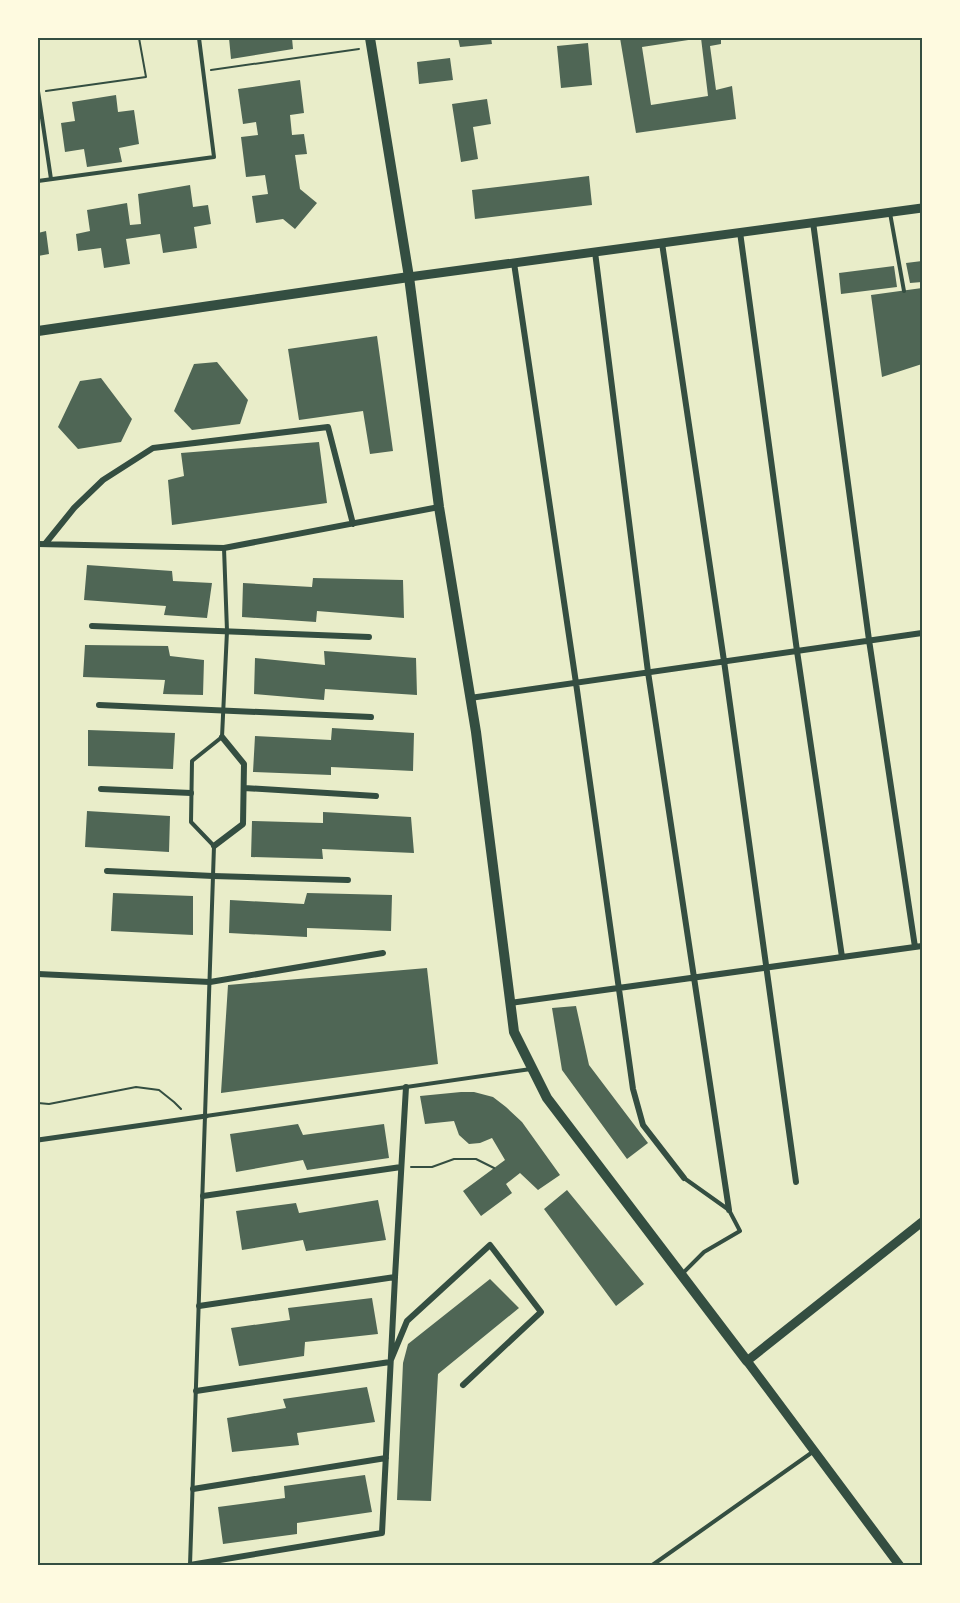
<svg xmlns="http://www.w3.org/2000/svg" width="960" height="1603" font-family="Roboto,sans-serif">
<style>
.building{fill:#4f6655}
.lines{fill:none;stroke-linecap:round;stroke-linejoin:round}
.path{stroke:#344e41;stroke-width:2}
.service{stroke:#344e41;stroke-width:4}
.pedestrian{stroke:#344e41;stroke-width:5}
.minor{stroke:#344e41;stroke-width:6}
.tertiary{stroke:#344e41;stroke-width:9}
.secondary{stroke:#344e41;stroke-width:10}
.neatline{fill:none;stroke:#344e41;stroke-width:2}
</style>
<rect width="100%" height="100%" fill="#e9edc9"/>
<path class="building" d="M229,38H292L293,49L231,59Z
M458,38H491L492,44L460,47Z
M620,38H695V39L642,47L651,105L708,96L701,38H721V44L710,46L716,90L732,86L736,119L636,133Z
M588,43L592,85L561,88L557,46Z
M450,58L453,80L419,84L417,62Z
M300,80L304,113L290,115L292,135L304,134L307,154L295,155L300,189L317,203L295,229L283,219L256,223L252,196L268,194L265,175L246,177L241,137L258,135L256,122L243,124L238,89Z
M116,95L118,112L134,110L139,144L119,148L122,162L87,167L84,149L65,152L61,123L75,121L72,102Z
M487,99L491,124L473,127L478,159L461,162L452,104Z
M589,176L592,205L475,219L472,190Z
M190,185L193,207L208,205L211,224L194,227L197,248L163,253L160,234L126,239L130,264L104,268L101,248L78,251L76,234L90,231L87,210L127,203L130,225L141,224L138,194Z
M46,231L49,254L38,256V233Z
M922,261V282L910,283L906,263Z
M894,266L897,287L841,294L839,273Z
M922,288V364L882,377L871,295Z
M377,336L393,451L370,454L363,411L299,420L288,349Z
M217,362L248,400L240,424L192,430L174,411L194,364Z
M101,378L132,419L121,442L78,449L58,427L80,381Z
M319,442L327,503L172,525L168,480L184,476L181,453Z
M87,565L172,571L173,581L212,583L207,618L164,615L166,606L84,600Z
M313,578L403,580L404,618L317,611L316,622L242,617L243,583L312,587Z
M85,645L168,646L170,656L204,660L203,695L163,694L165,680L83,677Z
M324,651L416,658L417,695L325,689L324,700L254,694L255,658L325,665Z
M332,728L414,733L413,771L331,767V775L253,772L255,736L331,740Z
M88,730L175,733L173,769L88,766Z
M87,811L170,816L169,852L85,847Z
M323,812L411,817L414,853L322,849L323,859L251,857L252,821L323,823Z
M113,893L193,896V935L111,931Z
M307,893L392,895L391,931L307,928V937L229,933L230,900L304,904Z
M427,968L438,1064L221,1093L228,985Z
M576,1006L589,1065L648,1143L627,1159L562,1070L552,1008Z
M461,1092H474L493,1097L506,1107L522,1122L560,1175L538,1190L520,1173L506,1184L512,1193L481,1216L463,1191L505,1160L492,1138L480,1143L469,1144L459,1135L454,1121L425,1124L420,1096Z
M298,1124L303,1135L384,1124L389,1158L307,1170L303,1160L236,1172L230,1134Z
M567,1190L644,1284L616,1306L544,1209Z
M378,1200L386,1240L306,1251L303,1240L242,1250L236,1211L296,1203L299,1213Z
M490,1279L519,1308L438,1374L431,1501L397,1500L403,1363L408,1344Z
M372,1298L378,1334L305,1342L304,1356L239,1366L231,1328L290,1320L288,1308Z
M367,1387L375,1422L297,1433L299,1445L232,1452L227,1418L286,1408L283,1399Z
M365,1475L372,1512L297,1523V1534L223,1544L218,1507L285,1498L284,1486Z"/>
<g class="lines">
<path class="path" d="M211,70L359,49
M46,91L146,77L139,38
M38,1103L49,1104L136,1087L159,1090L174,1102L181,1109
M411,1167H432L454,1159H476L494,1168"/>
<path class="service" d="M38,91L51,179
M38,181L214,157L199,38
M890,213L904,291
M206,1116L531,1069
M682,1274L704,1252L740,1231L729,1210L684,1178
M184,1566L190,1565L214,846L191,822L192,761L222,737L227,631L224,548
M651,1566L814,1451"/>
<path class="pedestrian" d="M38,1140L206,1116"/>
<path class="minor" d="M813,222L869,640L915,947
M740,232L797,651L842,957
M662,243L724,661L796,1182
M595,252L648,672L729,1210
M514,263L576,683L633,1089L643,1125L684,1178
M38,544L224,548L439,507
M45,544L74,508L103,480L153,448L328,427L353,524
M92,626L369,637
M470,698L922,633
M99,705L371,717
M244,788L376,796
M101,789L191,793
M214,846L243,824L244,764L222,737
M107,871L213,876L348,880
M38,974L210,982L383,953
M510,1003L922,946
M203,1196L401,1167
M199,1306L395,1277L406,1087
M196,1391L390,1362L407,1321L490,1245L541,1312L463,1385
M193,1489L386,1458
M190,1565L382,1533L395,1277"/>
<path class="tertiary" d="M409,277L922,208
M900,1566L747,1361L922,1222"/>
<path class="secondary" d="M370,38L409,277L439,507L476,732L514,1032L547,1098L747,1361
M38,331L409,277"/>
</g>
<rect width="960" height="1603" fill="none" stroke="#fefae0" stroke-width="78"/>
<rect x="39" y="39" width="882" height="1525" class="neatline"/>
</svg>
